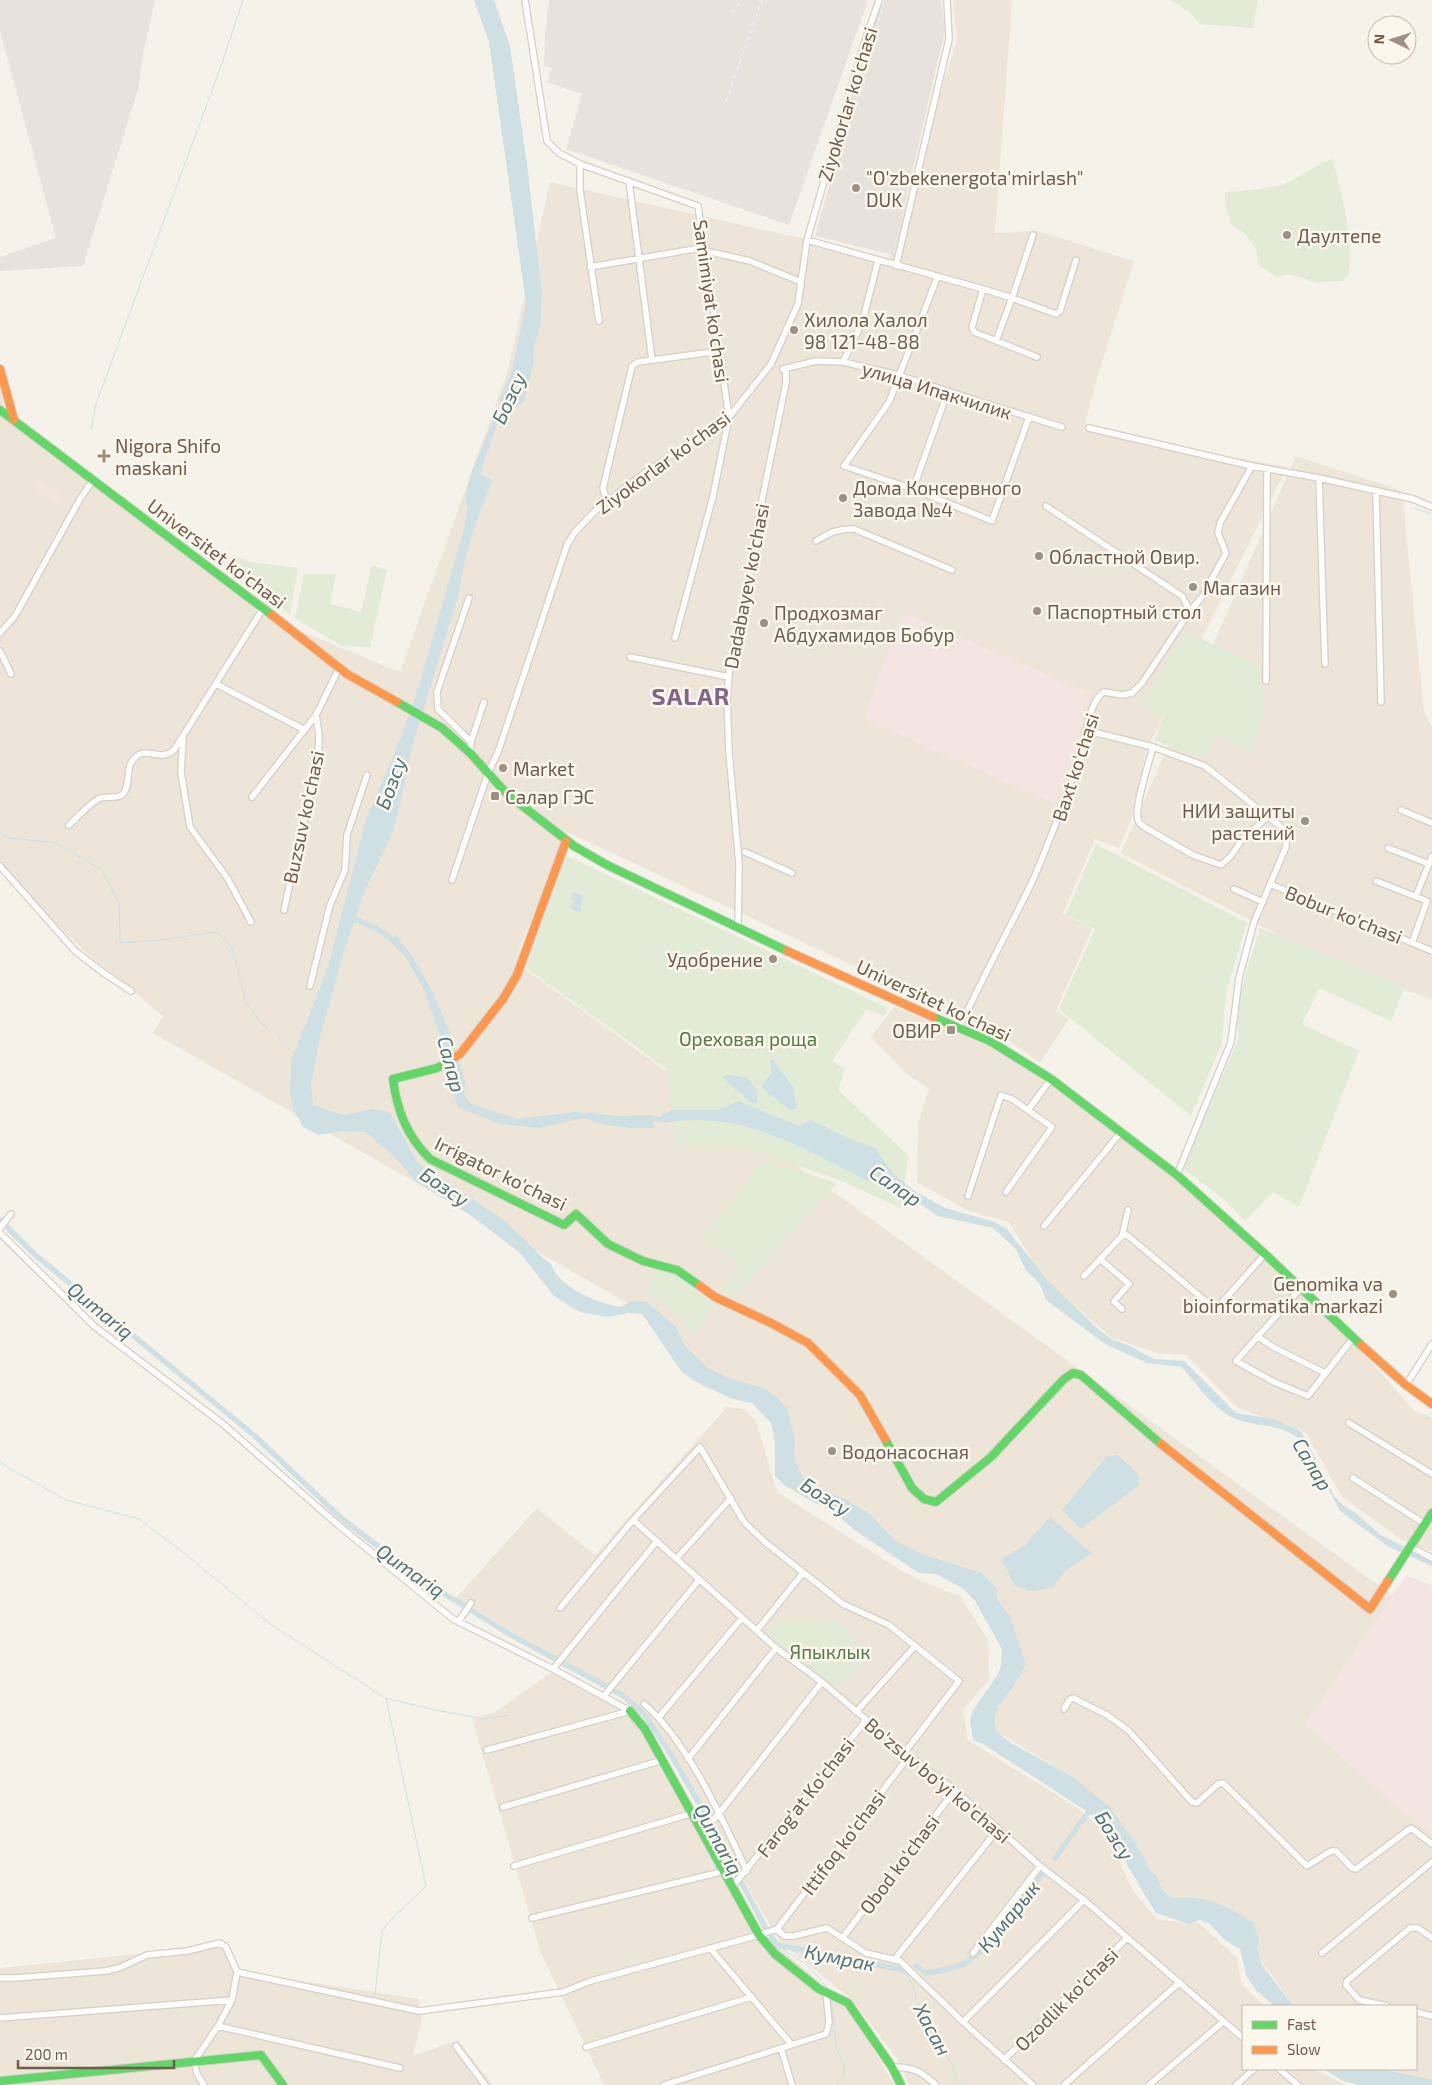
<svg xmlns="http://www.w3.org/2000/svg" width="1432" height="2085" font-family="'Exo 2',sans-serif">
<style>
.residential{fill:#ede5d8}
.commercial{fill:#f2e5dc}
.industrial{fill:#e7e2db}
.medical{fill:#f5e5e2}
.green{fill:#e1ebd6}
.water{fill:#cee0e3}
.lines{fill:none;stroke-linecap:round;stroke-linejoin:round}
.stream{stroke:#cee0e3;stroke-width:1}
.canal{stroke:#cee0e3;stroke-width:5.5}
.street-casing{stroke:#d4cfc9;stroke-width:8}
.fast-casing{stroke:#d4cfc8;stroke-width:10}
.slow-casing{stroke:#d4cfc8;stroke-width:10}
.street{stroke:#fefdfc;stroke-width:5.5}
.fast{stroke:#63d668;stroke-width:8}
.slow{stroke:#ff974d;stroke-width:8}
.rail-casing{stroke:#e4e2e3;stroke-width:3}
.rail{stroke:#fcf7ec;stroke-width:1;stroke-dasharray:4;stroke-linecap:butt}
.poi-dot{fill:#9e9085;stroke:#fcf7ec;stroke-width:2}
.labels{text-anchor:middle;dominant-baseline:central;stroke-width:5;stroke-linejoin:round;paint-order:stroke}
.street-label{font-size:19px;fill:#6f5c4e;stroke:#fcf7ec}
.poi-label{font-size:19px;fill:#6f5c4e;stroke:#fcf7ec;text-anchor:start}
.park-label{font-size:19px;fill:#55794b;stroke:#fcf7ec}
.water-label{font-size:20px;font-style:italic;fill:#4c747f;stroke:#fcf7ec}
.district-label{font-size:24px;font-weight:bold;letter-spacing:1px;fill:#80668b;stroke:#fcf7ec}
</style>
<rect width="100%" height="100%" fill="#f5f2ea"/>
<path class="residential" d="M953,0H1012L995,233L1037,231L1134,261L1098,375L1083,431L1287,467L1146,751L1132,817L1119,848L1095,839L1063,913L1092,929L1056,1010L1069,1019L1040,1063L1000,1034L567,832L518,952L525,969L1432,1624V2082L1385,2069H1416V2006H1293L1259,1957L1257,1949L1258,1939L1173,1898L1162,1889L1157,1876L1073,1777L997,1732L994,1720L998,1706L1026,1664L989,1597L877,1535L793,1474L787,1408L711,1379L631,1305L153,1033L163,1016L86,953L0,867V387L6,421L216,571L259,614L400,672L508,370L550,182L889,258L957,39Z
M1296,456L1402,491L1424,712L1432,726V1000L1334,964L1121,853Z
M894,1007L1001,1050L1160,1163L1345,1332L1414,1411L1432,1418V1551L1401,1539L1342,1497L1306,1433L1238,1408L1186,1355L1157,1353L1112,1338L1043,1278L1009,1222L968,1211L917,1182L918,1124L929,1089L907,1074L871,1037Z
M727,1407L744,1409L756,1421L777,1492L902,1571L926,1583L960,1596L988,1640L989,1680L963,1710L968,1740L1078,1808L1107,1835L1133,1891L1158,1920L1199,1923L1237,1958L1241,1983L1264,2006H1243V2069H1314L1346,2085H909L897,2058L851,1999L779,1941L646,1711L456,1598L537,1508L595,1555Z
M561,1670L626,1704L640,1716L657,1740L765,1935L849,2007L894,2085H604L541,1953L472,1719L495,1712L549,1674Z
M228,1945L242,1972L419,1999L422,2019L413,2056L458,2040L493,2085H0V1968Z"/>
<path class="commercial" d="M38,478L64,496L58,506L32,488Z"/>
<path class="industrial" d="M0,0H155L143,54L139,86L83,266L0,271V257L56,238L0,31Z
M549,0H868L789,225L566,149L582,94L547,82L552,68L544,66L545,35Z
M881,0H941L945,30L893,255L815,236Z"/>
<path class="medical" d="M908,615L961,637L1091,694L1077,744L1055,804L864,719L901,616Z
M1406,1576L1432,1585V1835L1396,1807L1305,1724Z"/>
<path class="green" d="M1171,0H1258L1253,28L1200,24L1189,12Z
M1332,159C1340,183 1355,246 1349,271C1348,274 1345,278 1343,281L1315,282L1289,274L1277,277L1258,265L1256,248L1246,235L1232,225L1225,205V192C1246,190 1271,190 1291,181C1305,174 1317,164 1332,159Z
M233,555L251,562L298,568L290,614L226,565Z
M372,565L387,570L370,647L342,646L295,618L304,574H336L330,604L361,612Z
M1185,631L1263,668L1261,715L1251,755L1218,734L1203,758L1154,740L1164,716L1141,707Z
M1096,844L1247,923L1226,993L1222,1043L1191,1116L1059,1009L1095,929L1066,914Z
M565,855L888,1008L883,1016L866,1009L832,1061L845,1068L838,1090L909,1156L900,1208L844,1182L750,1149L675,1144L667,1069L526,968Z
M1260,928L1405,986L1391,1021L1319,988L1302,1024L1359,1051L1299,1207L1273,1192L1245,1221L1226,1201L1183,1168L1238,1039L1237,1002Z
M765,1160L837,1183L733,1299L720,1289L739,1267L702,1235Z
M656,1270L677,1272L718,1301L694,1336L669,1307L646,1293Z
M825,1619L847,1627L864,1651L860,1669L834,1687L773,1643L767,1629L782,1622Z"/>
<path class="water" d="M474,0H494L510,46L527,164L542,293L540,327L533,351L534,361L524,402L516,407L499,401L512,371L526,303L489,42Z
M499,406L503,407L480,474L492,480C478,516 464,554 459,593L412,747L399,809L391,836L365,890L345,948L320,1037L311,1084L313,1105L343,1115L373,1109L389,1112L396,1123L417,1162L504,1220L543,1258L551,1264C557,1287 599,1304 621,1307L631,1301L647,1302L675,1326L685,1346L708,1368L734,1380L763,1388L778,1398L787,1408L795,1440L794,1457L802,1476L814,1485L848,1501L870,1514L894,1540L927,1556L982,1573L996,1588L997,1600L1010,1616L1026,1664L1012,1689L998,1706L994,1720L997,1732L1011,1743L1073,1777L1110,1807L1139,1848L1149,1868L1157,1876L1162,1889L1172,1898C1207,1895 1224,1905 1253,1922L1259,1939L1257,1949L1262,1965L1293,2006H1274L1256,1990L1247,1977L1240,1949L1225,1940L1210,1924L1200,1920L1189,1924L1156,1913L1109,1835L1091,1814L983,1744L973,1740L970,1720L973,1710L997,1676L1001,1666L1002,1649L975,1601L964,1589L936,1574L919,1573L853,1529L833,1511L813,1502L784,1485L775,1476V1441L771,1423L752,1403L733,1399L698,1383L682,1372L642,1314L629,1313L607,1317L580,1312L555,1297L520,1253L469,1214L415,1181L399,1161L366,1132L342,1131L319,1135L303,1127L293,1109L290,1091L291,1061L328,967L366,819L397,748L418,689L464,529L468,507L465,498L470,476Z
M573,892L583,896L580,912L570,909L571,906L575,902L571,899Z
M396,935C430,975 453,1035 466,1085L463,1088L466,1097L472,1104L518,1119L575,1112L619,1116L652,1115L654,1128H631L606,1125L583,1118L539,1128L500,1124L458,1107L449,1084L445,1049L423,988L405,956L389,941Z
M773,1060L793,1087L797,1109L790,1110L763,1089L762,1085L772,1073L770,1061Z
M729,1075L748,1078L758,1092L757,1101L755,1104L751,1103L723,1078L724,1076Z
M738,1101L799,1126L810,1120L845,1137L875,1148L894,1175L916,1192L945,1208L995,1222L1007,1229L1048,1281L1098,1329L1113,1340L1128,1345L1154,1359L1184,1361L1236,1413L1274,1419L1300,1431L1304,1436L1334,1496L1343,1505L1358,1515L1381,1535L1432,1560V1566L1389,1547L1340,1511L1303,1442C1280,1421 1259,1429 1234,1418C1213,1409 1197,1384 1182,1367L1147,1363L1105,1344L1046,1300L1040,1284L1025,1269L1016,1249L993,1228L938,1216L886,1180L877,1178L868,1181C800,1148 743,1109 664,1123L662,1114L673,1110H718Z
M1118,1455L1136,1472L1140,1479L1138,1486L1082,1528L1079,1527L1062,1510L1107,1456Z
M1050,1517L1092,1553L1065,1571L1054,1586L1042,1590L1029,1591L1015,1586L1001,1560L1026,1544Z
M1324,2069H1382L1432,2080V2085H1359L1343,2081Z"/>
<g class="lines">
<path class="stream" d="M91,429L96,404L221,66L243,0
M1414,508L1432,514
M0,832L8,838L53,842L102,870L119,903L120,943L159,940L217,932L233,949L246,1003L261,1023L270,1031
M279,1039L296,1055
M0,1461L9,1468L66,1500L139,1519L184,1553L269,1623L385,1698L435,1710L485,1719L509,1715
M777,1945L808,1966L828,1988
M904,1970L914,1986L916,2001L937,2043L952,2064L956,2080L966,2085
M375,1996L382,1931L390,1921L426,1886L386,1698
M832,2002L836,2047L844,2066L843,2078L837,2085"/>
<path class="canal" d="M350,917L376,928L396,942
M647,1119H671
M0,1220L33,1253L256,1437L341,1518L425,1582L513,1636L622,1695L644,1714L668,1750L699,1803L765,1927L777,1945L904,1970
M1055,1858L1092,1807
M916,1966L927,1973C940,1971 953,1969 965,1963C985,1954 1028,1892 1043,1872"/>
<g class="street-casing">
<path id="street" d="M525,0L547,141L559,153L580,164L698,206L729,417L713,496L675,638
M580,164V190L599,321
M629,181L652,360
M807,240L983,289L972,327L974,332L1037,357
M706,251L750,261L801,282
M896,266L949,39L947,0
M590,267L706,247
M937,278L889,402L844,466L913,489L992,521L1029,417
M983,289L1012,298L1033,235
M996,341L1012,298L1056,314L1060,311L1076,260
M843,362L862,323L878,261
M783,369L816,361L843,362L898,375L1000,408L1062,427
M1089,428L1252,466L1319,478L1413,499L1432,507
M1319,478L1325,664
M913,489L948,391
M1376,492L1381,702
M607,502L603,488L632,366L638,362L720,351
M1046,506L1182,596L1190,611
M816,541C829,533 839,528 854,529L952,570
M469,598L437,692L438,709L471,742
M0,633L15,616L80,499L93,480
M0,651L11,674
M630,657L729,677
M1266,681L1267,469
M216,684L303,729
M1085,730L1153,747L1205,766L1286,831V847L1254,922L1239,978L1231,1042L1177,1175
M183,737L181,772L190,827L228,879L251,922
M1153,747C1149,762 1134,807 1138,820C1139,824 1143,826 1146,828L1193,855L1221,865L1231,856L1243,838L1269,816
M470,753L471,742L484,702
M252,797L316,715
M1401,810L1432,823
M69,825C78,817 88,805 98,799C105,795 117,800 123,794C132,784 123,765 138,755C149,748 161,762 174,750L264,607
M1388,848L1429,864
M745,852L792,873
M0,866L75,951L105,974L131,991
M452,880L488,773L498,752L567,545L575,532L595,511L646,472L729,417L771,364L798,304L807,240L863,47L879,0
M1376,881L1427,901L1412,943
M1270,884L1432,951
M1234,889L1263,902
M1416,896L1432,856
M284,910L318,756L319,735L316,715L339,668
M738,927L739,864L729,752L727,698L730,664L747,592L762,500L786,383V372L783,369
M310,986L330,905L345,870L347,835L367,775
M959,1028C982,979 1008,931 1032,882C1049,844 1063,804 1077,765C1084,749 1088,700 1104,692L1123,695L1132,693L1142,683L1190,611L1202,597L1226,553L1218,533L1220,523L1252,466
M1028,1110L1051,1079
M968,1196L1001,1095L1012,1099L1052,1127L1006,1192
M1044,1226L1121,1132
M0,1228L11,1214
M0,1233L94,1326L223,1424L337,1524L453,1619L553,1669L630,1711
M1122,1236L1128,1210
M1100,1259L1129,1284L1115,1300L1114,1302L1122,1309
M1084,1276L1122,1236L1127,1235L1214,1308H1217L1265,1254
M1301,1288L1236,1361L1274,1382L1308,1396L1353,1338
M1257,1336L1273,1347L1325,1373
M1406,1385L1432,1344
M1349,1423L1432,1474
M1353,1478L1425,1524
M633,1520L776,1648L822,1682L909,1756L955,1790L1040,1866L1084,1900L1243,2038
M1411,1547L1432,1558
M676,1559L731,1498
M560,1608L633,1520L700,1447L744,1522L765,1542L843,1604L889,1625L959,1681L905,1752
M458,1622L471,1603
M757,1630L803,1573
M553,1669L657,1541
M603,1697L699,1580
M644,1704C687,1740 722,1819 747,1871
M1064,1709L1070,1699L1073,1698L1107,1715L1129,1731L1192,1802L1197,1803L1218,1784L1223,1783L1307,1866L1331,1851H1336L1352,1868L1356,1869L1411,1828L1432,1844
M856,1712L915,1646
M659,1717L742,1618
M487,1750L630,1711
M688,1759L776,1648
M503,1807L663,1760
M703,1830L717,1816L822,1682
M514,1866L693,1813
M733,1886L866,1720
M532,1918L725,1871
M777,1929L784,1936H793L827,1928L866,1953L900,1961L963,2022L1033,2085
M843,1937L955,1790
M710,1948L791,2044
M973,1953L1040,1866
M1322,1953L1432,1862
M894,1960L998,1829
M237,1972L419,2011L563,1992L591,1981L759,1935L777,1929L909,1756
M0,1978H15L106,1971L119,1968L147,1955L187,1951L220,1943L226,1947L237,1972L232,2000L218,2026L194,2061L197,2074L204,2085
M1387,2006L1359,2000L1346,1985L1347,1981L1410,1928H1418L1432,1938
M1416,2012L1432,2016
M0,2018L232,2000
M963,2022L1084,1900
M218,2026L400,2068
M456,2046L485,2085
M586,2047L752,1997
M781,2048L792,2085
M1004,2060L1127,1938
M892,2067C913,2067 921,2071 936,2085
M1279,2069L1298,2085
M664,2085L826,2034L829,2023L826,1992
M1064,2085L1180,1982
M1149,2085L1224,2021
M1236,2085L1254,2069"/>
</g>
<g class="fast-casing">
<path id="fast" d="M0,410L272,615
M397,702L442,728L470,753L507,794L574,846L607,865L787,951
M933,1017L990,1041L1051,1079L1177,1175L1265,1254L1361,1345
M446,1063L437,1068L393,1079C397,1111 407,1136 430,1159L564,1225L576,1214L608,1244L643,1261L677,1270L700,1286
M885,1439L912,1488L924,1499L936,1502L991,1457L1064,1379L1073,1373L1081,1375L1161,1444
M1388,1581L1432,1513
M630,1711L645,1729L759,1935L775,1954L819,1989L848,2003L892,2067L901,2085
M0,2081L261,2055L283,2085"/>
</g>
<g class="slow-casing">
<path id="slow" d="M0,369L14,420
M272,615L347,674L397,702
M787,951L933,1017
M446,1063L460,1054L503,999L517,975L566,841
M700,1286L715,1297L771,1323L808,1343L860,1395L885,1439
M1361,1345L1406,1385L1432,1404
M1161,1444L1370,1609L1388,1581"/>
</g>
<use href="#street" class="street"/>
<use href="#fast" class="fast"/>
<use href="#slow" class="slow"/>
<g class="rail-casing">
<path id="rail" d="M732,12L743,0
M862,91L884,0
M726,101L762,0"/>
</g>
<use href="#rail" class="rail"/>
</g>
<g class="poi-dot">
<circle cx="856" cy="188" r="5"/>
<circle cx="1287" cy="235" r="5"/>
<circle cx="794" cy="330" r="5"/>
<path d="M101.5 448.5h5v5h5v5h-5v5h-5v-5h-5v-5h5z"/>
<circle cx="843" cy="498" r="5"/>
<circle cx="1039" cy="556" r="5"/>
<circle cx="1193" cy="587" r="5"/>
<circle cx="1037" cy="611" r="5"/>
<circle cx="764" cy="623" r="5"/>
<circle cx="503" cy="768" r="5"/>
<rect x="490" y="791" width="10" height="10" rx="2.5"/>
<circle cx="1305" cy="821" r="5"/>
<circle cx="773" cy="959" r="5"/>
<rect x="946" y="1025" width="10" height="10" rx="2.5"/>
<circle cx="1393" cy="1294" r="5"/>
<circle cx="832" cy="1451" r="5"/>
</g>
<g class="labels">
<g class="street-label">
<text transform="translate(847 104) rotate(-73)">Ziyokorlar ko'chasi</text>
<text transform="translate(712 301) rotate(82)">Samimiyat ko'chasi</text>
<text transform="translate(937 390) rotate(17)">улица Ипакчилик</text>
<text transform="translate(663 462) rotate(-36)">Ziyokorlar ko'chasi</text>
<text transform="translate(217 553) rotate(37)">Universitet ko'chasi</text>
<text transform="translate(746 586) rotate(-79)">Dadabayev ko'chasi</text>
<text transform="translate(1075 767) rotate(-72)">Baxt ko'chasi</text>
<text transform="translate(303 817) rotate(-78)">Buzsuv ko'chasi</text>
<text transform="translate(1344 914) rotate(22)">Bobur ko'chasi</text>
<text transform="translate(934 1000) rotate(25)">Universitet ko'chasi</text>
<text transform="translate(501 1173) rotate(26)">Irrigator ko'chasi</text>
<text transform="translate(938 1780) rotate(40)">Bo'zsuv bo'yi ko'chasi</text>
<text transform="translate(805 1797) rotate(-52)">Farog'at Ko'chasi</text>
<text transform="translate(843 1842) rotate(-53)">Ittifoq ko'chasi</text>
<text transform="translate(899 1864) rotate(-53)">Obod ko'chasi</text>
<text transform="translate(1066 1999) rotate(-45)">Ozodlik ko'chasi</text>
</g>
<g class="poi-label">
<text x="866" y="177">"O'zbekenergota'mirlash"<tspan x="866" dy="22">DUK</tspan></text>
<text x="1297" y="235">Даултепе</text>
<text x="804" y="319">Хилола Халол<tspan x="804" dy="22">98 121-48-88</tspan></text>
<text x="115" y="445">Nigora Shifo<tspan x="115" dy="22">maskani</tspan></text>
<text x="853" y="487">Дома Консервного<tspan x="853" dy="22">Завода №4</tspan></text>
<text x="1049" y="556">Областной Овир.</text>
<text x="1203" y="587">Магазин</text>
<text x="1047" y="611">Паспортный стол</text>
<text x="774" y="612">Продхозмаг<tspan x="774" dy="22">Абдухамидов Бобур</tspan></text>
<text x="513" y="768">Market</text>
<text x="505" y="796">Салар ГЭС</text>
<text x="1295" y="810" text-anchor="end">НИИ защиты<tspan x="1295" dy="22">растений</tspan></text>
<text x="763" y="959" text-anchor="end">Удобрение</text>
<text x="941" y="1030" text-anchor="end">ОВИР</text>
<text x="1383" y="1283" text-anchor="end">Genomika va<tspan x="1383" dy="22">bioinformatika markazi</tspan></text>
<text x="842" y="1451">Водонасосная</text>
</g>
<g class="park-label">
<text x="748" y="1038">Ореховая роща</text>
<text x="830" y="1651">Япыклык</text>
</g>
<g class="water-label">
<text transform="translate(508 398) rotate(-65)">Бозсу</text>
<text transform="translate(390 783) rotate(-70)">Бозсу</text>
<text transform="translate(452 1064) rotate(75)">Салар</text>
<text transform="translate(896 1185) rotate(34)">Салар</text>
<text transform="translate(445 1186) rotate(34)">Бозсу</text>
<text transform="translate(101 1310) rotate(39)">Qumariq</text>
<text transform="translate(1313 1464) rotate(59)">Салар</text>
<text transform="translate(826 1496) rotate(32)">Бозсу</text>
<text transform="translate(411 1570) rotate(35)">Qumariq</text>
<text transform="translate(1115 1835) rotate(58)">Бозсу</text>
<text transform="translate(719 1839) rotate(61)">Qumariq</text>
<text transform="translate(1008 1916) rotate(-51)">Кумарык</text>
<text transform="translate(840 1957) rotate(11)">Кумрак</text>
<text transform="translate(933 2029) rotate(62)">Хасан</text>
</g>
<g class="district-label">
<text x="691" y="695">SALAR</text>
</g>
</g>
<rect x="1242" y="2005" width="175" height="65" fill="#fcf7ec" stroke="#c4b9ad"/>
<rect x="1252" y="2021" width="25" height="8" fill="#63d668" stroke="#c4b9ad"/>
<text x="1287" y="2030" font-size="15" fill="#6f5c4e">Fast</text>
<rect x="1252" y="2046" width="25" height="8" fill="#ff974d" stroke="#c4b9ad"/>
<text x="1287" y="2055" font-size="15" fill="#6f5c4e">Slow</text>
<g transform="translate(1392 40) rotate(274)"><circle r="24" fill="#fcf7ec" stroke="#c4b9ad"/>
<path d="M0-4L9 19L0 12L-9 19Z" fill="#9e9085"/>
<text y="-8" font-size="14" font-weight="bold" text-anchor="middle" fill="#6f5c4e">N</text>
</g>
<path d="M18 2060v8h156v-8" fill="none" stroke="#6f5c4e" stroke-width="2.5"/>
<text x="25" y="2060" font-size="15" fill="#6f5c4e" stroke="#fcf7ec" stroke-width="4" paint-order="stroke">200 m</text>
</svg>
